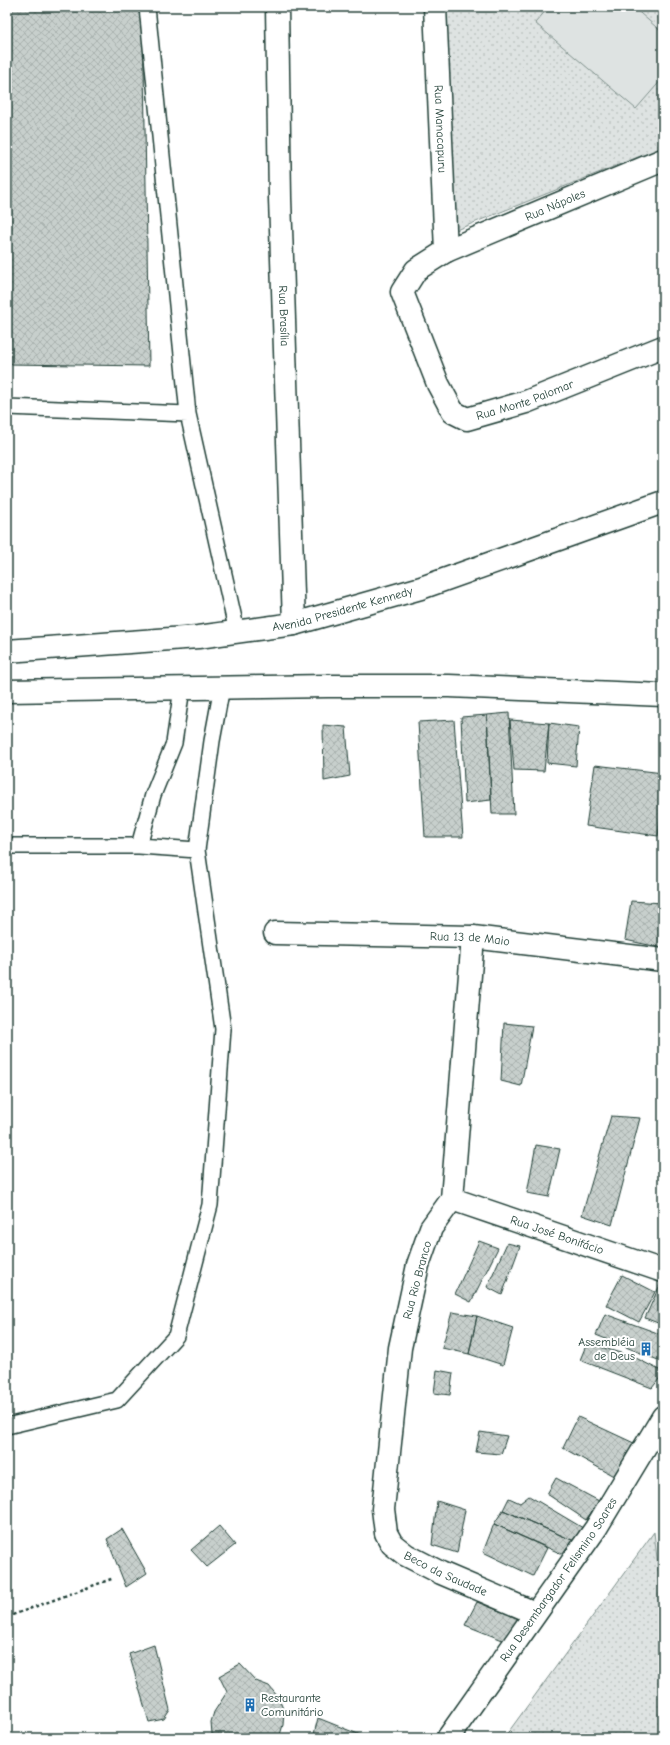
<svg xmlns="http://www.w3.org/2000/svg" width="670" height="1745" font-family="'Comic Neue',sans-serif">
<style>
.grass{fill:url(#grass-dots);stroke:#7e908b}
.pitch{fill:#dee3e2;stroke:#7e908b}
.building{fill:url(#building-cross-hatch);stroke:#1f3d34}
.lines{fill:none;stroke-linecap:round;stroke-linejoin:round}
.lane-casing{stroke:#1f3d34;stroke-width:18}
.street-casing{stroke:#1f3d34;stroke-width:25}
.secondary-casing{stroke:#1f3d34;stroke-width:25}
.path{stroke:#1f3d34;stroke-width:2.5;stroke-dasharray:3 3;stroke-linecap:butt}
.lane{stroke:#fff;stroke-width:15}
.street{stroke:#fff;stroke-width:22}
.secondary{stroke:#fff;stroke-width:22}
.labels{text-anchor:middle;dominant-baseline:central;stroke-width:4;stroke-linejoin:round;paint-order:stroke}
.street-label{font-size:12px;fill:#1f3d34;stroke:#fff}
.poi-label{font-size:12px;fill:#1f3d34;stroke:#fff;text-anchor:end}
</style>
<defs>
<pattern id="grass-dots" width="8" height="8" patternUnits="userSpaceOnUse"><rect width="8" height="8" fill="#dee3e2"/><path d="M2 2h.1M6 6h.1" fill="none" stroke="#bec4c2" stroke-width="1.8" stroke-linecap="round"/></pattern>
<pattern id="building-cross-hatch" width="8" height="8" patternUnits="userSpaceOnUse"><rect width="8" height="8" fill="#c7cfcc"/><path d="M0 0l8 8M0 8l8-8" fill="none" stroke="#aab3b0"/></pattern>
</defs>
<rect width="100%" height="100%" fill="#fff"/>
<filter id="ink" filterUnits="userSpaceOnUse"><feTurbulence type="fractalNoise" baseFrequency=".025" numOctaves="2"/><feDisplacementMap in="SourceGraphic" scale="8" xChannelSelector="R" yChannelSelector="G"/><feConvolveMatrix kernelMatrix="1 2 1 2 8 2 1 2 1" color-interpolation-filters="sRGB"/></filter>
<g filter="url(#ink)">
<path class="grass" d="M445,7H663V147L456,230Z
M654,1532L663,1610V1738H504Z"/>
<path class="pitch" d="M549,7H633L663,33V78L636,109L535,23Z"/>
<path class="building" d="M7,7H143L149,366L7,364Z
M509,713L514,814H492L487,715Z
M487,715L491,800L465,803L461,717Z
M454,720L463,837H425L418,722Z
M510,720L549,723L544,771L514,770Z
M549,723L579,727L576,766L547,763Z
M323,725L346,727L350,776L324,781Z
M595,765L663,773V801L658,836L586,826Z
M631,901L663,903V948L625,940Z
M504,1023L532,1026L521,1086L501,1081Z
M611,1116L640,1118L612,1225L582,1215Z
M536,1145L560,1149L549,1197L527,1193Z
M479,1241L498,1248L471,1302L455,1294Z
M507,1243L520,1246L502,1295L487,1287Z
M622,1275L655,1292L639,1322L606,1305Z
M663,1278V1325L645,1318Z
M452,1312L477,1316L469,1354L442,1348Z
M605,1314L663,1335V1362L596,1335Z
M477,1316L513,1328L503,1365L469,1354Z
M587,1343L634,1357L663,1372V1374L652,1388L580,1360Z
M437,1370L453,1373L450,1395L434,1393Z
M578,1417L636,1444L619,1479L563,1448Z
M480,1432L507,1436L501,1454L476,1452Z
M556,1478L599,1501L586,1520L547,1494Z
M529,1496L588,1531L581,1544L503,1510L509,1498L520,1503Z
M437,1501L465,1510L457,1553L432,1545Z
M503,1510L581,1544L571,1558L494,1524Z
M494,1524L547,1548L533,1576L483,1552Z
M219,1526L235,1545L207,1567L191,1550Z
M122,1529L147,1573L126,1587L107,1539Z
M477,1602L525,1621L510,1643L465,1625Z
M154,1645L170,1710L164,1719L149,1722L129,1654Z
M240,1664L256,1681L269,1686L278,1697L284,1711L283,1725L279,1738H214L212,1734L211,1722L214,1712L227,1692L219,1676Z
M318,1718L368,1738H313Z"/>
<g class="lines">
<g class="lane-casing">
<path id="lane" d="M147,7L188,414L237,632
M7,407L188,414
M7,846H139L197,850
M139,846L153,795L174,743L182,688
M7,1426L117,1400L176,1336L210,1205L223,1029L197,850L212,741L222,687"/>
</g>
<g class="street-casing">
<g id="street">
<path id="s1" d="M435,7L446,251"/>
<path id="s2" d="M663,160L446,251L416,270L402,292L438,384L453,412L467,419L526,402L663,347"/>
<path id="s3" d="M275,933L473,937L663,960"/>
<path id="s4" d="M473,937L452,1199L431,1228L418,1265L400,1348L383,1509L386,1533L392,1544L406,1555L441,1573L535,1613"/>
<path id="s5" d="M452,1199L663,1271"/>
</g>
</g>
<g class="secondary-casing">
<g id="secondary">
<path id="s6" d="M277,7L280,198L294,624"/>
<path id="s7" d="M7,651L198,637L294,624L421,588L663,502"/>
<path d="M7,691L328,686H449L663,695"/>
<path id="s8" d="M448,1738L596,1528L663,1417"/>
</g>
</g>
<path class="path" d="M7,1617L114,1578"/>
<use href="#lane" class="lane"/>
<use href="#street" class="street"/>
<use href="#secondary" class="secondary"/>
</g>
</g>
<defs>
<g id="building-bare" transform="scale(1.08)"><path d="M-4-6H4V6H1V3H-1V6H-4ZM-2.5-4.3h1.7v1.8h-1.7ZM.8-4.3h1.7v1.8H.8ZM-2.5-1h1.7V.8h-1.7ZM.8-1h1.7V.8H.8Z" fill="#1f6fb2" stroke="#fff" stroke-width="2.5" paint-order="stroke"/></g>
</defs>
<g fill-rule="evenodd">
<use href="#building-bare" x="646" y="1349"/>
<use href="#building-bare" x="250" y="1705"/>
</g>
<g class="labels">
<g class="street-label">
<text stroke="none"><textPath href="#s1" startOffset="122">Rua Manacapuru</textPath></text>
<text transform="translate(555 205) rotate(-23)">Rua Nápoles</text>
<text stroke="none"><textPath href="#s6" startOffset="309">Rua Brasília</textPath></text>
<text stroke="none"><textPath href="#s2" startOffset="504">Rua Monte Palomar</textPath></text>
<text stroke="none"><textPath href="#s7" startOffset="339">Avenida Presidente Kennedy</textPath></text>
<text stroke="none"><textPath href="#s3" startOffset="195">Rua 13 de Maio</textPath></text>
<text stroke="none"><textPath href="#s5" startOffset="111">Rua José Bonifácio</textPath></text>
<text transform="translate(417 1280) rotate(-75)">Rua Rio Branco</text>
<text stroke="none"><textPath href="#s4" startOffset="683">Beco da Saudade</textPath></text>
<text stroke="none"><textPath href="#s8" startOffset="193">Rua Desembargador Felismino Soares</textPath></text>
</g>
<g class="poi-label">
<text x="635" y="1342">Assembléia<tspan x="635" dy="14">de Deus</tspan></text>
<text x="261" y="1698" text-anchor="start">Restaurante<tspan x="261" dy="14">Comunitário</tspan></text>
</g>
</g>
<rect width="670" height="1745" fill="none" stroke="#fff" stroke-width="24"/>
<rect x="12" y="12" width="646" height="1721" fill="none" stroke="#1f3d34" stroke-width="1.5" filter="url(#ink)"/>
</svg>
